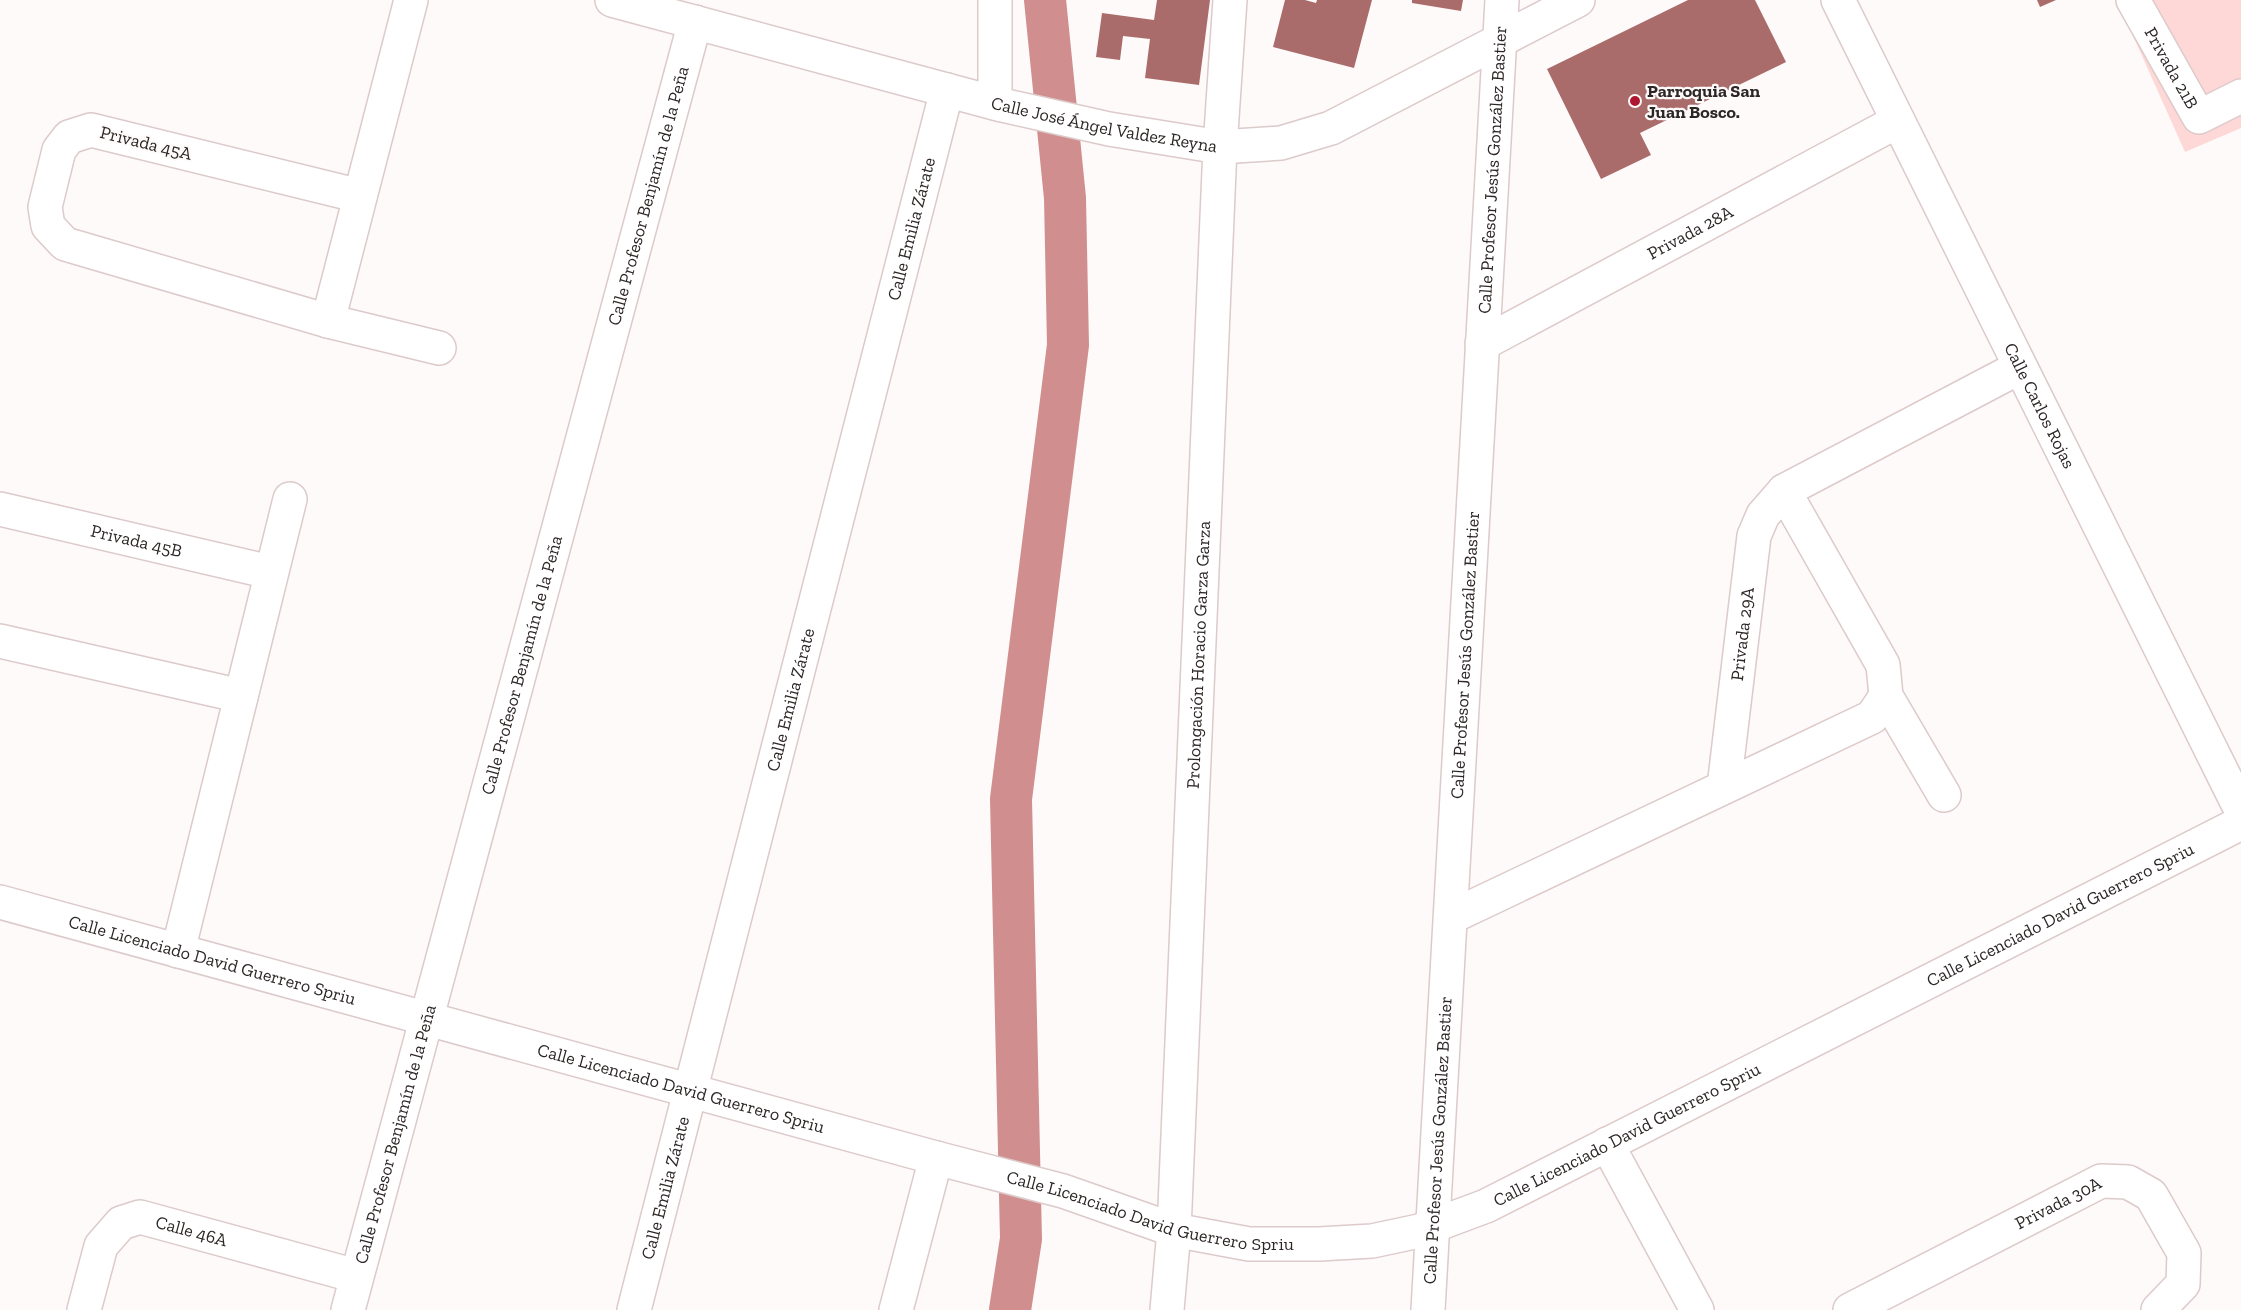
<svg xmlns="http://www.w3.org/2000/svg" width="2241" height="1310" font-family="'Zilla Slab',serif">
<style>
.green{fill:#fdd8d7}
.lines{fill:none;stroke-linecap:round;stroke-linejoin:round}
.canal{stroke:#d08f8e;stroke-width:42}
.building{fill:#aa6c6b}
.minor-casing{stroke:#ddcaca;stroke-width:36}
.tertiary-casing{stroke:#ddcaca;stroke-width:36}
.minor{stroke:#fff;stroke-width:33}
.tertiary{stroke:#fff;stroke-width:33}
.poi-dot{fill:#ad1830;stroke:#fefafa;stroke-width:2}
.labels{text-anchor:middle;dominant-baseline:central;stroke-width:4.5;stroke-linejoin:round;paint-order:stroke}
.street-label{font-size:18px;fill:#2c2625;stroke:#fefafa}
.poi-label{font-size:18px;font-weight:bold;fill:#2c2625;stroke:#fefafa;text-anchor:start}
</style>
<rect width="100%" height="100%" fill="#fefafa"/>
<path class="green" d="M2117,0H2241V128L2185,152Z"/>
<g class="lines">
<path class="canal" d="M1010,1310L1021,1239L1011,799L1068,345L1065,198L1045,0"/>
</g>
<path class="building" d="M1157,0H1210L1199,85L1145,78L1150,39L1123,36L1120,60L1096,57L1102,13L1154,20Z
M1285,0H1305L1316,3L1317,0H1372L1354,68L1273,47Z
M1412,0H1463L1461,11L1412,3Z
M1688,0H1755L1786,62L1640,133L1651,155L1601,179L1547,69Z
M2037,0H2056L2040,7Z"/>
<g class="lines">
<g class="minor-casing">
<g id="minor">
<path id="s1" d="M1838,0L2241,810"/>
<path id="s2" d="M2133,0L2199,117L2241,96"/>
<path d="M995,103V0"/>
<path d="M360,196L91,130L69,137L59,150L45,207L48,226L65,244L328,321L439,348"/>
<path d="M328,321L411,0"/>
<path id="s3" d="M1482,344L1898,121"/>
<path d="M1784,491L1883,665L1886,696L1944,795"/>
<path id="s4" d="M0,509L270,572"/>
<path d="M0,641L241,696"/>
<path id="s5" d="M1724,787L1754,536L1763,515L1784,491L2020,367"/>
<path id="s6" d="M0,902L936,1158L1063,1191L1174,1230L1249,1244H1319L1372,1241L1419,1231L1486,1206L2241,823"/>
<path d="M1451,917L1872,717L1886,696"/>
<path d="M178,951L290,499"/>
<path d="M1607,1144L1697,1310"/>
<path id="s7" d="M84,1310L101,1246L121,1223L140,1217L356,1276"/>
<path id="s8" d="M348,1310L695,22"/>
<path id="s9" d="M634,1310L947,90"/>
<path d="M896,1310L936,1158"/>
<path id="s10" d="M1167,1310L1174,1230L1220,147L1230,0"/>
<path id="s11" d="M1428,1310L1502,0"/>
<path id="s12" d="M1850,1310L2101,1181L2128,1182L2151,1195L2184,1253L2183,1284L2158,1310"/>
</g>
</g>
<g class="tertiary-casing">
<g id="tertiary">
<path id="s13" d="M612,0L1002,105L1109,129L1220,147L1281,143L1331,128L1578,0"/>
</g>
</g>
<use href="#minor" class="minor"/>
<use href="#tertiary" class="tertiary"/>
</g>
<circle class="poi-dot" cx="1635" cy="101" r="6"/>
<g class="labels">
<g class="street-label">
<text stroke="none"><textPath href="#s2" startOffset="78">Privada 21B</textPath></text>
<text stroke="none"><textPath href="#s13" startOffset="508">Calle José Ángel Valdez Reyna</textPath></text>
<text transform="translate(146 143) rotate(14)">Privada 45A</text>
<text stroke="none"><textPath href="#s11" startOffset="1142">Calle Profesor Jesús González Bastier</textPath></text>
<text stroke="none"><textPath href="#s8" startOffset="1154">Calle Profesor Benjamín de la Peña</textPath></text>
<text stroke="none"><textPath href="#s9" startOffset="1116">Calle Emilia Zárate</textPath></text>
<text stroke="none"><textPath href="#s3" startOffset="236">Privada 28A</textPath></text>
<text stroke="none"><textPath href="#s1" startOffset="453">Calle Carlos Rojas</textPath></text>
<text stroke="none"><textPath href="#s4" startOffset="140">Privada 45B</textPath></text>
<text stroke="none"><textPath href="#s5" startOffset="154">Privada 29A</textPath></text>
<text stroke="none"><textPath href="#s10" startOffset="656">Prolongación Horacio Garza Garza</textPath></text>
<text stroke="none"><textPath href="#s11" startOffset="656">Calle Profesor Jesús González Bastier</textPath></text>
<text stroke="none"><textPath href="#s8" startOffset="668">Calle Profesor Benjamín de la Peña</textPath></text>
<text stroke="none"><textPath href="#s9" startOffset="630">Calle Emilia Zárate</textPath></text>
<text stroke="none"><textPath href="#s6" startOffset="2182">Calle Licenciado David Guerrero Spriu</textPath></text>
<text stroke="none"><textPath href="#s6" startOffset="220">Calle Licenciado David Guerrero Spriu</textPath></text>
<text stroke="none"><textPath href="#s6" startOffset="706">Calle Licenciado David Guerrero Spriu</textPath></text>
<text stroke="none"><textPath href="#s6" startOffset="1696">Calle Licenciado David Guerrero Spriu</textPath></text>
<text stroke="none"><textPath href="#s8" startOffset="182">Calle Profesor Benjamín de la Peña</textPath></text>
<text stroke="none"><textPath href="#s11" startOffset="170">Calle Profesor Jesús González Bastier</textPath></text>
<text stroke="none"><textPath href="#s9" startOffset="126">Calle Emilia Zárate</textPath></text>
<text stroke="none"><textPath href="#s12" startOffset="234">Privada 30A</textPath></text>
<text stroke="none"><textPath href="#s6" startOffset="1192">Calle Licenciado David Guerrero Spriu</textPath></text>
<text stroke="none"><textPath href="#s7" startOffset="170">Calle 46A</textPath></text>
</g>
<g class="poi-label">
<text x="1647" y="91">Parroquia San<tspan x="1647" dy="21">Juan Bosco.</tspan></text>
</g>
</g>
</svg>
